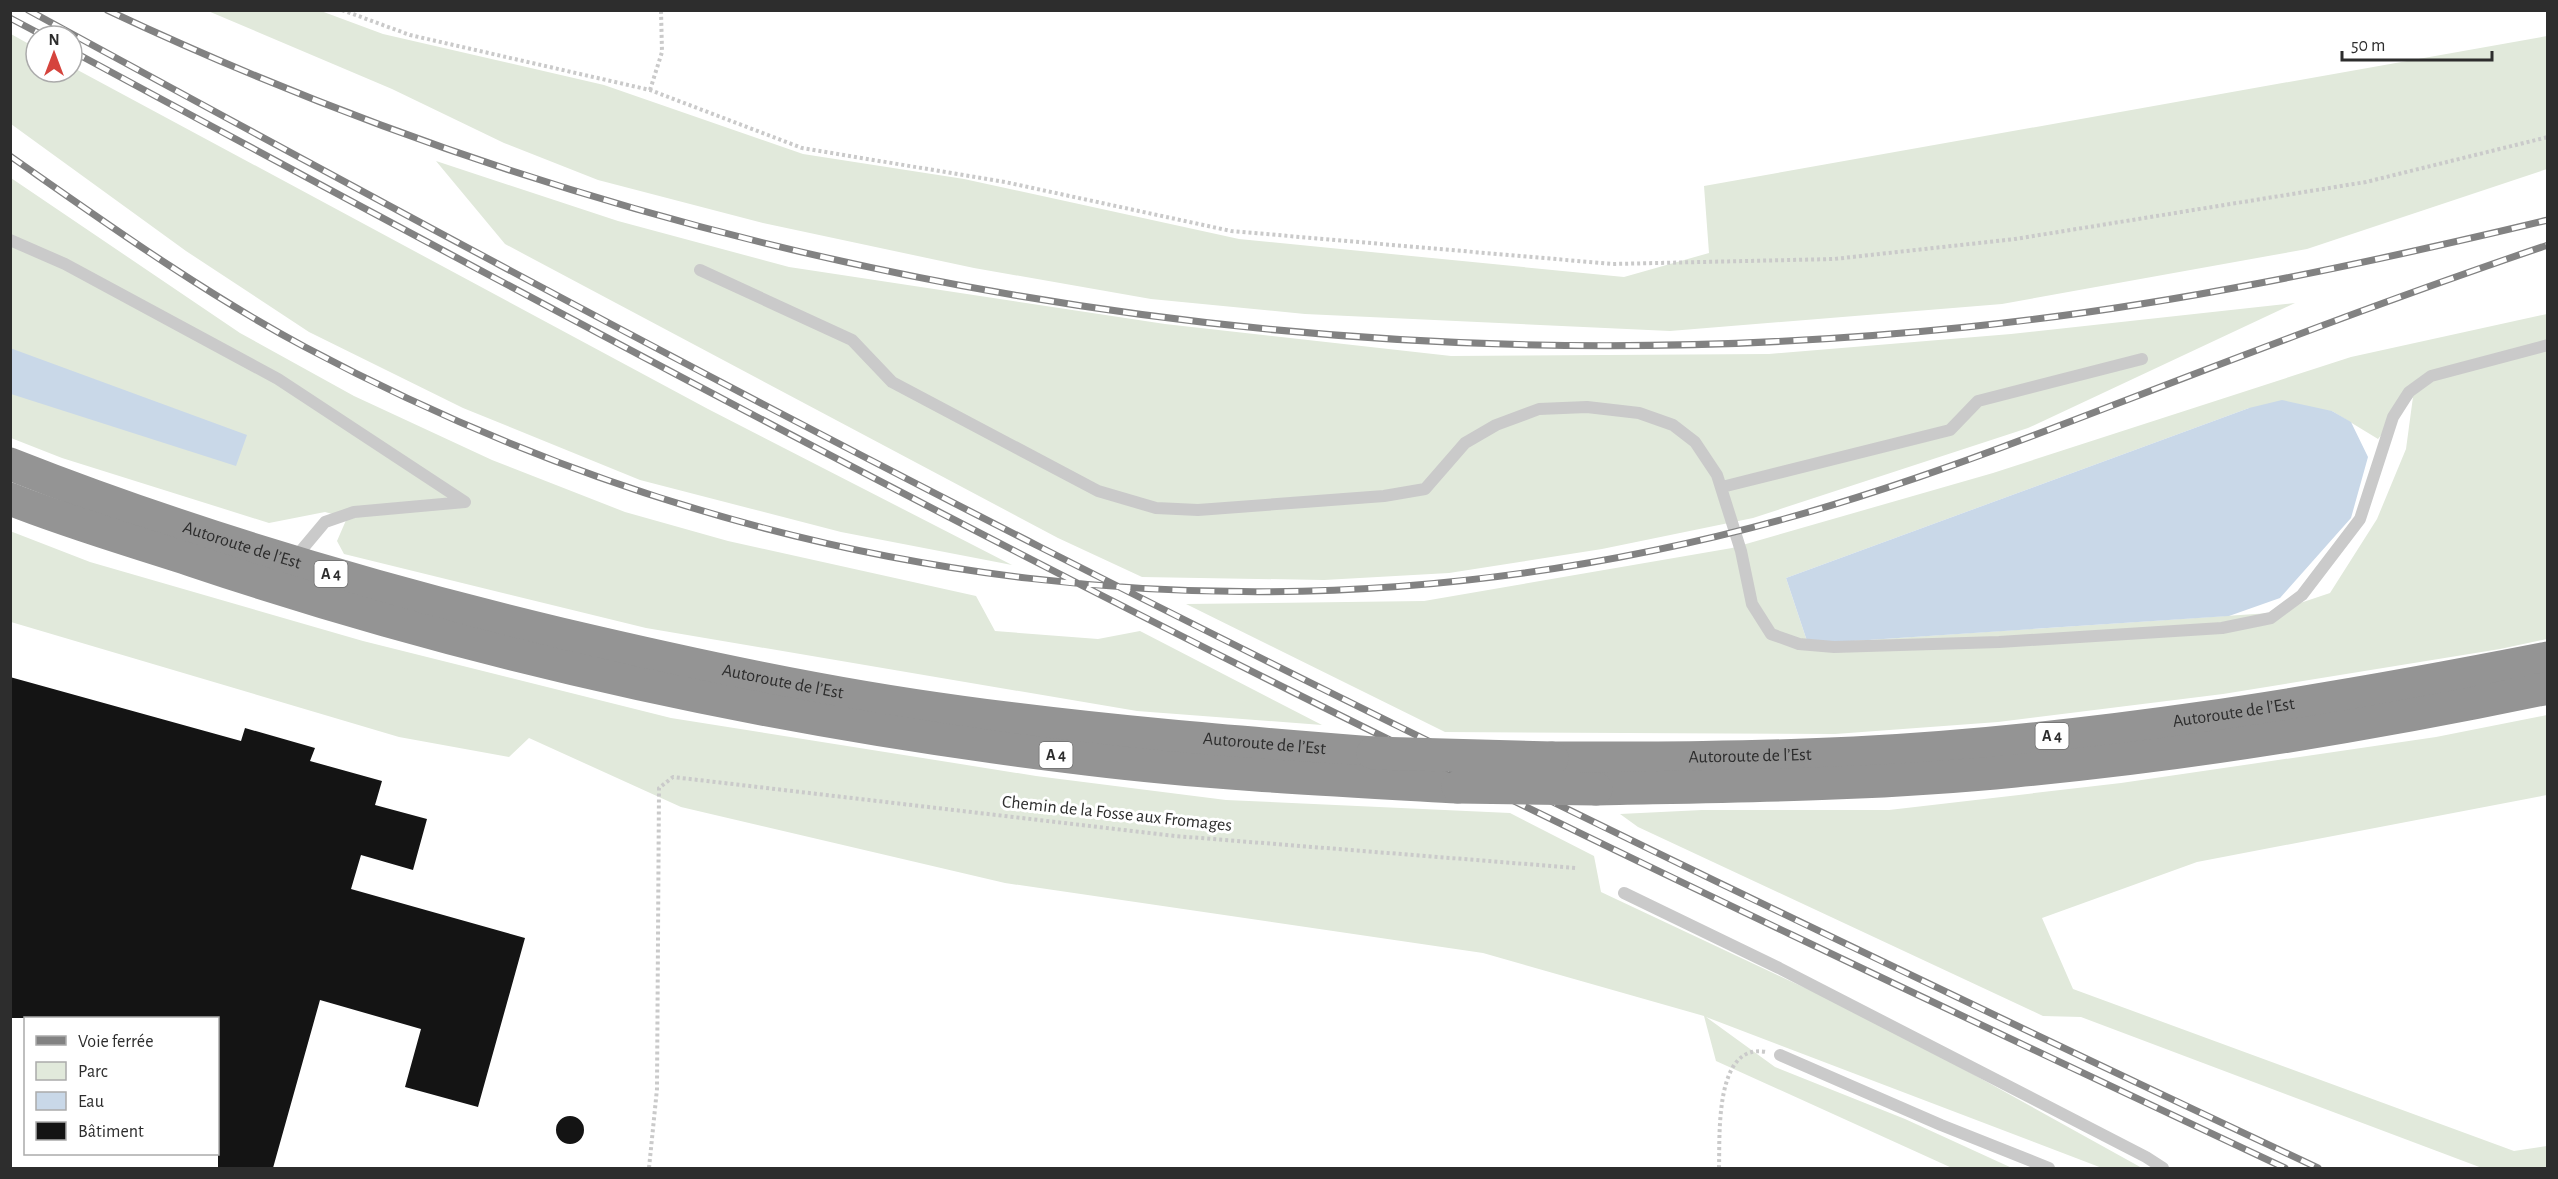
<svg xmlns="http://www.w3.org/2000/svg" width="2558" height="1179" font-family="'Alegreya Sans',sans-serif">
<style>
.green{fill:#e1e9db;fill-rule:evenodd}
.water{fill:#c9d8e8}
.building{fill:#141414}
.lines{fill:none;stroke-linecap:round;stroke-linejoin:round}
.path{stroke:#cacaca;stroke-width:4;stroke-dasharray:3 3;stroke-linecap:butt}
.service{stroke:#cacaca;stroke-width:12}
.motorway{stroke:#949494;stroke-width:33}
.rail-casing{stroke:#828282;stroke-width:7}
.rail{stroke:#fff;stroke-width:4.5;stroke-dasharray:14;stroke-linecap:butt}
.motorway-bridge{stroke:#949494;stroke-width:33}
.labels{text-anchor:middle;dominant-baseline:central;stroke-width:6;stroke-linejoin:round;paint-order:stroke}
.shield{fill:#fff;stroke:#6c6c6c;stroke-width:1.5}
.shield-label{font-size:16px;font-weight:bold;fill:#2d2d2d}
.street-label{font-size:18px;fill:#2d2d2d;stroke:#fff}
</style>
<rect width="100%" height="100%" fill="#fff"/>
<path class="green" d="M208,11H321L383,34L604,85L803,154L964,179L1239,239L1624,277L1709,253L1704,186L2547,36V169L2307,249L2002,304L1670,331L1305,314L1151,299L974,268L763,223L598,180L504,143L392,89Z
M11,34L36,48V72H72V67L708,409L1012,565L841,532L640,480L463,408L309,332L186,251L11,124Z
M436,161L618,221L789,267L1165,324L1451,356L1769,354L2011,334L2295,303L2028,428L1753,518L1602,549L1449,573L1324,580L1142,577L1058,538L505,244Z
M11,178L240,333L354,396L492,460L625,512L728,541L976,596L995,631L1098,639L1140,631L1322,725L1137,711L646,628L344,554L337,541L347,518L325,512L269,523L62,458L11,438Z
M2547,314V639L2500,649L2223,694L1998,722L1835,734L1445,732L1186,604L1424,601L1732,548L1993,473L2351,357ZM2413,397L2406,449L2377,519L2330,593L2270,613L1808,644L1786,578L2249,408L2332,411L2378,439Z
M10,531L90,562L363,641L671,718L1036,776L1226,800L1510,813L1594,856L1601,892L1886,1026L2142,1168H2102L1706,1017L1775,1067L1905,1119L2012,1168H1952L1716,1061L1704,1016L1483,953L1005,883L681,807L529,738L509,757L399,737L11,622Z
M2547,715V795L2197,862L2042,918L2073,989L2514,1151L2547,1146V1168H2482L2081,1017L2043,1016L1638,827L1620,814L1702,810H1889L2121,783L2436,737Z"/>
<path class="water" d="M10,348L247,435L236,466L11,394Z
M2282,400L2332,411L2351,422L2368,457L2351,518L2280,598L2229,616L1808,644L1786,578L2249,408Z"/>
<path class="building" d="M10,677L241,741L245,728L315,748L310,761L382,781L375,805L427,819L413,870L361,855L351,889L525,938L478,1107L405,1087L421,1029L320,1000L273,1168H218V1018H10Z
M556 1130a14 14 0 1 1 28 0a14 14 0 1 1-28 0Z"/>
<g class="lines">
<path class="path" d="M342,10L410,35L650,90L802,148L1005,182L1231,231L1613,264L1834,259L2015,239L2366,182L2548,137
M650,90L662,52L661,10
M649,1168L657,1089L659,788L673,777L1175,836L1576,868
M1719,1168C1720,1137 1714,1042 1766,1052"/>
<path class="service" d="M10,240L65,264L278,379L465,502L354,512L325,522L294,559
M700,270L852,340L892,382L1098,491L1156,508L1198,510L1384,496L1425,489L1465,443L1496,425L1539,409L1587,407L1639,413L1673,425L1695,442L1717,475L1741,551L1752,604L1771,634L1799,644L1834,647L1999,642L2222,628L2271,618L2302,595L2360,519L2393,417L2409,392L2431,376L2548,345
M1722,487L1950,430L1978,401L2142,359
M1624,893L1779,968L2146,1157L2163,1168
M1780,1055L1941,1125L2049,1168"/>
<g class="motorway">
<path id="s1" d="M10,464C190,535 374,589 561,634C693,665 826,694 961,712C1098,731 1235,742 1373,753"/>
<path d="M10,499C70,523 133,541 194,561C483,658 784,723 1087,759C1210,774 1334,780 1458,787"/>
<path id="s2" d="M1552,758C1653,758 1753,758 1854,753C2087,741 2319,703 2548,658"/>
<path d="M1596,789C1735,786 1876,785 2015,771C2194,754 2372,725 2548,688"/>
</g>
<g class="rail-casing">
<path id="rail" d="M28,10C364,193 701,375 1042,548C1464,762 1890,967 2318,1168
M107,10C685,282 1331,393 1967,327C2163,307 2356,266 2548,220
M10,18L44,36
M72,51C478,270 884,488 1297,694C1624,857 1955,1013 2285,1168
M10,156C106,223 202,292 305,347C769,594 1275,659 1784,519C1897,488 2007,446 2116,404C2259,349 2403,294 2548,245"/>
</g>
<use href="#rail" class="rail"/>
<path class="motorway-bridge" d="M1373,753L1552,758
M1458,787L1596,789"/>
</g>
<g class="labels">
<g class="shield">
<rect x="314.5" y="561" width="33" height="26" rx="4.5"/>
<rect x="2035.5" y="723" width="33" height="26" rx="4.5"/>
<rect x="1039.5" y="742" width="33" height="26" rx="4.5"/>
</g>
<g class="shield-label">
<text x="331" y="574">A 4</text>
<text x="2052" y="736">A 4</text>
<text x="1056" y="755">A 4</text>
</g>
<g class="street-label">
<text stroke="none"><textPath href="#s1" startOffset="246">Autoroute de l’Est</textPath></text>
<text stroke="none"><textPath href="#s1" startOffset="804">Autoroute de l’Est</textPath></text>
<text stroke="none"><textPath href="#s2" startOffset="684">Autoroute de l’Est</textPath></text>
<text stroke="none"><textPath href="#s1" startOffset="1290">Autoroute de l’Est</textPath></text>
<text stroke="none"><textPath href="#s2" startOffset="198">Autoroute de l’Est</textPath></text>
<text transform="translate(1117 814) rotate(6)">Chemin de la Fosse aux Fromages</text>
</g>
</g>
<rect width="2558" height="1179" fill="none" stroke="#2d2d2d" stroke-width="24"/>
<rect x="24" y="1017" width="195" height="138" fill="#ffffff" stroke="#ababab" stroke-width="1.5"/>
<rect x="36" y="1036" width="30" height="9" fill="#828282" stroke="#ababab" stroke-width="1.5"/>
<text x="78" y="1047" font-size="18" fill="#2d2d2d">Voie ferrée</text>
<rect x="36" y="1062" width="30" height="18" fill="#e1e9db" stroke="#ababab" stroke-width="1.5"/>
<text x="78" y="1077" font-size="18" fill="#2d2d2d">Parc</text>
<rect x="36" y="1092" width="30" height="18" fill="#c9d8e8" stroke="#ababab" stroke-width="1.5"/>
<text x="78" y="1107" font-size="18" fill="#2d2d2d">Eau</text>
<rect x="36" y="1122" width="30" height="18" fill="#141414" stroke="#ababab" stroke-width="1.5"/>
<text x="78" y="1137" font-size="18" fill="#2d2d2d">Bâtiment</text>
<g transform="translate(54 54)"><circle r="28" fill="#ffffff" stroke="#ababab" stroke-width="1.5"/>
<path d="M0-4.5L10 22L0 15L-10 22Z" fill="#d5443d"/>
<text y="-9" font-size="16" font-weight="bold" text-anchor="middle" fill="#2d2d2d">N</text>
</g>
<path d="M2342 51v9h150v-9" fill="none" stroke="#2d2d2d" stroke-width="3"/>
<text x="2351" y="51" font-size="18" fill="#2d2d2d" stroke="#ffffff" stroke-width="4.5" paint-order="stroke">50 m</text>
</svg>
